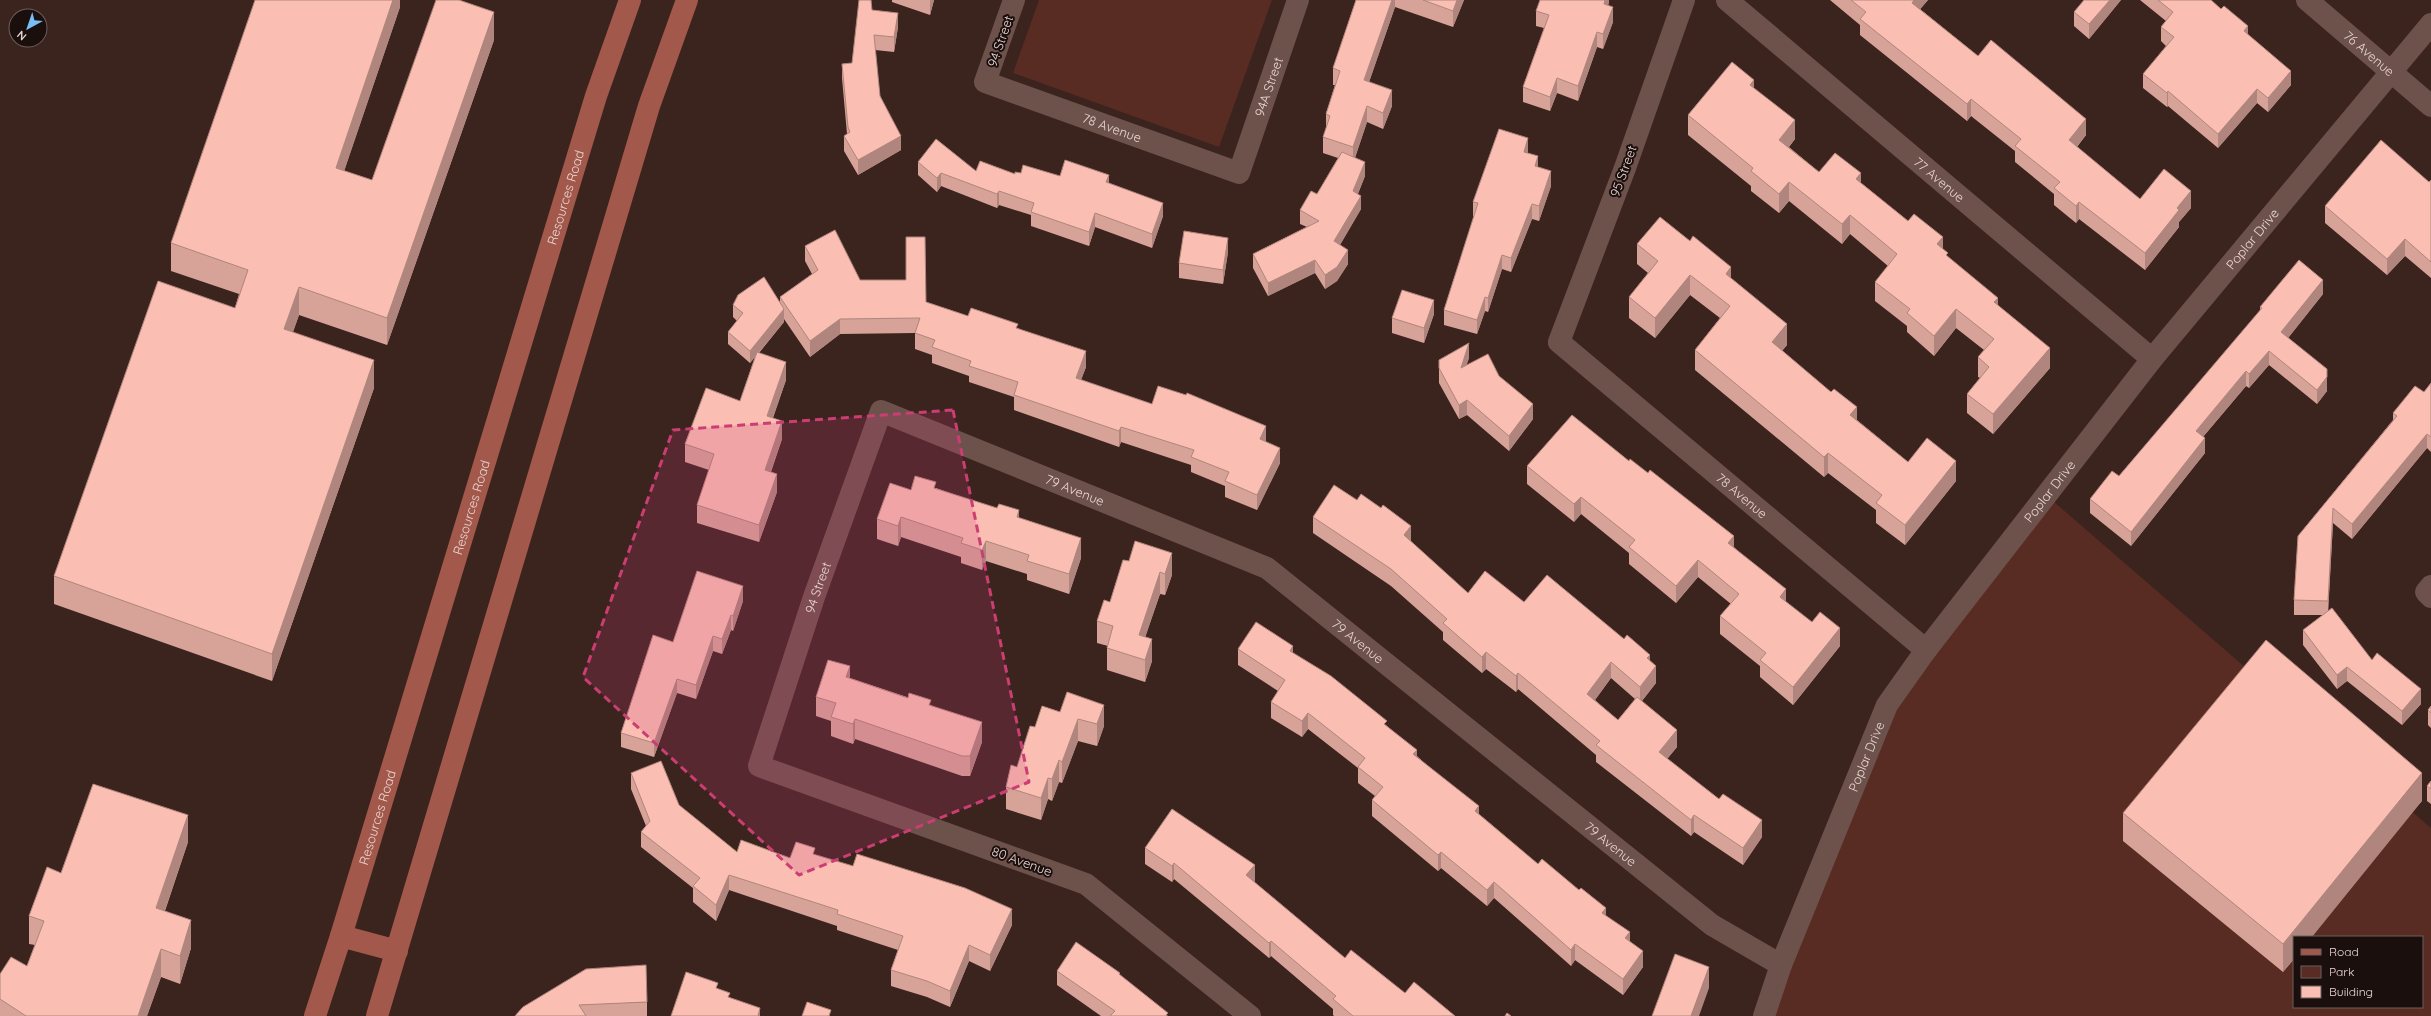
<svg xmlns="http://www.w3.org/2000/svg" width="2431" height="1016" font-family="Quicksand,sans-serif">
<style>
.green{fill:#582b23;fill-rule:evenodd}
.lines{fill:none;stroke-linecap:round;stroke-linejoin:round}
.minor{stroke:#6d514b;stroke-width:22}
.major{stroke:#a2584a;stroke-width:22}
.wall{fill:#d7a399;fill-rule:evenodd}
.shaded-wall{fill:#af857d}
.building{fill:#fabeb2;stroke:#af857d}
.marked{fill:#ca3e73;fill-opacity:0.2;stroke:#ca3e73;stroke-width:3;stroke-dasharray:8 5;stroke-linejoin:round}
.labels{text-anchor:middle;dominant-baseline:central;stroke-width:4;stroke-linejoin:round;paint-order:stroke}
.street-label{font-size:13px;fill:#e9d7d4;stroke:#1b0f0d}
</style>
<rect width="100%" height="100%" fill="#3b231e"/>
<path class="green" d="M1039,0H1272L1219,147L1013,73Z
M2046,495L2431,828V1016H1764L1887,705ZM2294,937H2422V1007H2294Z"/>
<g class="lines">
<g class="minor">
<path id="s1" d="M1014,0L985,82L1239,173L1298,0"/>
<path id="s2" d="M1684,0L1625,168L1559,342L1926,650"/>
<path id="s3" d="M1727,0L2152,359"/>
<path id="s4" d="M2307,0L2431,106"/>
<path d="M2431,586L2426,592L2431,597"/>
<path id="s5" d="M1250,1016L1086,884L759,766L814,597L881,411L1267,568L1712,925L1781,965"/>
<path id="s6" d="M1764,1016L1781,965L1887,705L1926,650L2152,359L2431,24"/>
</g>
<g class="major">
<path d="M341,936L397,951"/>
<path id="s7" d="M315,1016L341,936L596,96L630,0"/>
<path d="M377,1016L649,106L687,0"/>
</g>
</g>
<path class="wall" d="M400,0V7L344,171L372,180L494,40L387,345L299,315L293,332L374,388L272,681L54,604V576L235,308L239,294L171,271V243Z
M892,0H934L930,15L892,2Z
M1356,0H1464L1453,27L1395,7L1369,82L1392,106L1383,129L1367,122L1355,158L1365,176L1358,194L1361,209L1340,245L1348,264L1337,281L1325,289L1315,273L1268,296L1253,268V254L1307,227L1300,224V210L1317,194L1338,158L1323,153V137L1326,129V114L1335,85H1333V68Z
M1609,0L1608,5L1613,22L1603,49L1597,47L1578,101L1557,93L1550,111L1523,102V87L1544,28L1536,26V11Z
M1830,0H1928L1920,9L1978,56L2086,135L2077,147L2140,199L2191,208L2179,222V227L2145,270L2079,219L2076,223L2054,205V194L2015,162V151L1971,116L1967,121L1860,35V25Z
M2121,0L2089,39L2074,26V12Z
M2140,0H2211L2248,35L2291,85L2268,112L2257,103L2218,148L2168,106L2167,107L2143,88V74L2166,46L2161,41V27L2166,21Z
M872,10L898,27L894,52L875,50L880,96L901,150L858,175L844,151V136L847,134L842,78V64L852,63Z
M1754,88L1795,139L1789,147L1819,172L1861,183L1943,249L1948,257L1998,305L2050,368L1993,434L1967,413V394L1980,378L1978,377V357L1984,350L1956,328L1934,356L1907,332V326L1875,301V282L1888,266L1850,234L1842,244L1789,201L1779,213L1751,191V186L1688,135V115Z
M1528,153L1551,186L1539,221L1532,219L1511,272L1502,269L1488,312L1485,311L1477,334L1444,325V310L1474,216H1473V202Z
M918,162L976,171L1060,176L1109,183L1163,216L1152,248L1095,227L1089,246L1031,226V215L999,205L997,208L941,186L937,192L918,175Z
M2431,180V278L2405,256L2387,275L2325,223V206L2429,182Z
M1637,244L1731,278L1787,345L1782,351L1857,420L1908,462L1956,481L1905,545L1876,523V510L1828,473L1824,477L1695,370V350L1720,318L1690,295L1655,338L1629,318V297L1648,273L1637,264Z
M805,246L860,280L968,316L1018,328L1086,367L1081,380L1152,404L1266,442L1280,463L1257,510L1225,497V486L1191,472V465L1121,442L1119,447L1014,410V397L969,382V376L932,363V355L915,349V333L840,334L810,357L784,319V322L759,353L786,380L773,418L782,439L771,472L777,492L759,542L697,523V505L709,470L685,462V444L740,401L755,357L750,363L728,344V332L737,321L733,317V305L780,302V297L812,274L805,261Z
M1228,252L1223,284L1179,278V263Z
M2323,294L2288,338L2327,391L2317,404L2269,365L2249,388L2246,386L2203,437L2205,453L2131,546L2090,513V499L2119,476L2260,311V307Z
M1434,314L1424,343L1392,333V318Z
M1469,358L1466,365L1499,376L1533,419L1509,451L1467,415L1459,419L1439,383V360Z
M2431,383V452L2427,448L2352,539L2333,523L2328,611L2372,660L2421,704L2402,725L2347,681L2337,689L2303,645V630L2323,615H2294V600L2298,536L2393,420V413L2424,392Z
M1527,466L1734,547L1786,602L1840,646L1793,705L1760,677V666L1720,634V616L1731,604L1698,577L1676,603L1629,564V553L1581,514L1574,522L1527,484Z
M936,488L1019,518L1081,558L1069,594L1027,580V574L986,561L982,570L961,563V557L901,537L898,546L877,539V519L911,490Z
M1357,500L1411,542L1468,593L1524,602L1624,639L1650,661L1656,683L1642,701L1677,747L1667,759L1762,837L1743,865L1694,832L1691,836L1596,762V755L1518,689L1516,692L1486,669L1482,673L1443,640V632L1391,586L1313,533V517ZM1611,678L1635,699L1618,720L1595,700Z
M1123,560L1172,575L1165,595L1160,594L1145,637L1152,661L1145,682L1107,670V648L1108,646L1097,643V621L1110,602Z
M743,601L733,631L731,630L722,654L713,651L696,699L677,693L654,757L621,747V733Z
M1238,649L1293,653L1387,726L1417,756L1479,814L1538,864L1606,916L1630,942L1643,967L1623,995L1575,960L1571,966L1494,898L1487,906L1441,868L1438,871L1372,816V800L1375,796L1358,783V768L1308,729L1302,737L1271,718V702L1278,691L1238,665Z
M850,678L931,705L982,742L970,776H962L855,739L853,744L831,736V721L816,716V697Z
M1042,706L1104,726L1097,746L1078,741L1062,783L1059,782L1052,801L1048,799L1041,820L1006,809V787L1017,767L1035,727Z
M2431,706V728L2428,725V710Z
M631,773L679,805L737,852L790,858L815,855L1012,925L990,971L969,961L950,1007L927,997L891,986V970L898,950L837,930V926L729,890L716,921L693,902V888L641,847V832L646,826L631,789Z
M2431,781V804L2427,801V786Z
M2422,801L2294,937V959L2283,972L2123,841V813Z
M188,842L165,911L191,948L180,984L161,977L147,1016H0V974L27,966L35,945L29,944V916L61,873Z
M1145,848L1255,881L1254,882L1345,958L1405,993L1455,1016H1334L1333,1015V1009L1271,956L1269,958L1174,879L1172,882L1145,864Z
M1057,971L1120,975L1168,1016H1101L1057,985Z
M647,1002V1016H515L523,1007Z"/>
<path class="shaded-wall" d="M393,0H400V7L336,195V168Z
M930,0H934L930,15Z
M1392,0H1395V7L1364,97V80Z
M1457,0H1464L1453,27V11Z
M1605,0H1609V3L1604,19V4Z
M1914,0H1928L1912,19V3Z
M2110,0H2121L2089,39V24Z
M1613,7V22L1603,49V34Z
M494,12V40L387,345V318Z
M898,13V27L894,52V37Z
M2248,26V41L2244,31Z
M1597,32V47L1578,101V86Z
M2291,71V85L2268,112V98Z
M1557,78V93L1550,111V97Z
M1754,80V99L1750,85Z
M2257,89V103L2218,148V134Z
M1392,90V106L1383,129V113Z
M2168,91V106L2167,107V93Z
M1971,99V116L1967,121V104Z
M1367,106V122L1353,163V147Z
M2086,119V135L2069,156V140Z
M1795,120V139L1779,159V140Z
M901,136V150L858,175V160Z
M1528,138V153L1524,152Z
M1538,156V171L1535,166Z
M1365,162V176L1353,205V191Z
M1551,171V186L1539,221V206Z
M941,173V186L937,192V178Z
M1861,173V193L1856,179Z
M1109,175V189L1106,182Z
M1789,182V201L1779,213V194Z
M999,191V205L997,208V194Z
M2191,191V208L2179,222V227L2145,270V253L2177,208Z
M1361,196V209L1334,255V241Z
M2079,202V219L2076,223V206Z
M1163,203V216L1152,248V234Z
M1532,204V219L1511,272V258Z
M1095,213V227L1089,246V232Z
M1850,215V234L1842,244V224Z
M1943,237V257L1937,244Z
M1228,238V252L1223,284V270Z
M2405,239V256L2387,275V259Z
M1348,250V264L1337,281L1325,289V275Z
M1502,255V269L1488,312V298Z
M1315,260V273L1268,296V283Z
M1731,267V287L1726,274Z
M1690,275V295L1655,338V318Z
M2323,280V294L2281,347V332Z
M299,287V315L284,357V329Z
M1485,297V311L1477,334V320Z
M1998,298V317L1994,302Z
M1434,300V314L1424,343V328Z
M784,309V322L750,363V351Z
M1956,309V328L1934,356V336Z
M840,319V334L810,357V341Z
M1787,324V345L1772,362V342Z
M1469,343V358L1461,383V368Z
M2050,348V368L1993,434V414Z
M1086,351V367L1076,393V378Z
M2269,351V365L2249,388V374Z
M374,360V388L272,681V654Z
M786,362V380L767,434V416Z
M2246,371V386L2196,445V431Z
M2327,377V391L2317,404V390Z
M1467,400V415L1459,419V405Z
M1533,404V419L1509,451V436Z
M1857,407V427L1850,415Z
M782,421V439L765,488V470Z
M1266,426V442L1260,439Z
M1121,427V442L1119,447V431Z
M2427,434V448L2352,539V524Z
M2205,438V453L2131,546V532Z
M1280,448V463L1257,510V495Z
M1828,453V473L1824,477V457Z
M1956,461V481L1905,545V525Z
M777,474V492L759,542V525Z
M1581,497V514L1574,522V504Z
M2333,508V523L2328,615V601Z
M1019,510V530L1017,517Z
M901,517V537L898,546V526Z
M1411,526V542L1404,535Z
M1734,536V553L1728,543Z
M1081,538V558L1069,594V574Z
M986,541V561L982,570V550Z
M1172,553V575L1165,595V574Z
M1698,560V577L1676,603V586Z
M1160,572V594L1139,656V635Z
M743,586V601L733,631V616Z
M1786,589V607L1780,597Z
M731,615V630L722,654V639Z
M1840,628V646L1793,705V687Z
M713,636V651L696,699V685Z
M1152,639V661L1145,682V660Z
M1293,646V662L1290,651Z
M1486,652V669L1482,673V657Z
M1650,655V671L1647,658Z
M1611,662V678L1587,711V694Z
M850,666V686L846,677Z
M1656,666V683L1640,703V687Z
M2347,667V681L2337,689V675Z
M1518,673V689L1516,692V676Z
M677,679V693L654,757V743Z
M2421,689V704L2402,725V711Z
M1104,705V726L1097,746V724Z
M1308,713V729L1302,737V721Z
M855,719V739L853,744V724Z
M1078,719V741L1062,783V762Z
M982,722V742L970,776V756Z
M1677,730V747L1659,769V752Z
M1417,750V766L1413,754Z
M1059,760V782L1052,801V779Z
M2422,773V801L2312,937H2294V959L2283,972V944Z
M1048,778V799L1041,820V798Z
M1479,806V822L1475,811Z
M188,815V842L156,936V908Z
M1694,815V832L1691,836V820Z
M1762,820V837L1743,865V848Z
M1441,852V868L1438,871V855Z
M1174,863V879L1172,882V866Z
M1255,865V881L1246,891V875Z
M729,875V890L716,921V905Z
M1494,882V898L1487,906V890Z
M1606,908V924L1602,913Z
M1012,909V925L990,971V955Z
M191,920V948L180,984V956Z
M1630,932V948L1625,938Z
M1271,941V956L1269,958V943Z
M1575,944V960L1571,966V950Z
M969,945V961L950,1007V991Z
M161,949V977L147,1016H138Z
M1643,951V967L1623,995V979Z
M1709,967V988L1699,1016H1691Z
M760,1008V1016H758Z"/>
<path class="building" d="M255,0H393L336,168L372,180L436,0H459L494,12L387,318L299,287L284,329L374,360L272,654L54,576L158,281L235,308L248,270L171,243Z
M859,0H871L872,10L898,13L894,37L874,35L880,96L901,136L858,160L844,136L850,132L848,127L842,64L852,63Z
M1356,0H1392L1364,80L1392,90L1383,113L1367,106L1353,147L1323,137L1330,116L1326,114L1340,71L1333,68Z
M1423,0H1457L1453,11Z
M1540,0H1605L1604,4L1613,7L1603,34L1597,32L1578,86L1557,78L1550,97L1523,87L1549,15L1536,11Z
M1851,0H1914L1912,3L1978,56L1991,40L2086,119L2069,140L2140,199L2164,169L2191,191L2177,208L2179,210L2145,253L2079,202L2076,206L2054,188L2060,182L2015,146L2021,139L1971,99L1967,104L1860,19L1866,12Z
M2084,0H2110L2089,24L2074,12Z
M2158,0H2211L2221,9L2224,6L2248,26L2244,31L2291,71L2268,98L2257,89L2218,134L2168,91L2167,93L2143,74L2174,37L2161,27L2173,12Z
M1732,62L1754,80L1750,85L1795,120L1779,140L1819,172L1835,153L1861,173L1856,179L1908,221L1914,214L1943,237L1937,244L1948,253L1946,255L1998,298L1994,302L2050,348L1993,414L1967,394L1989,367L1978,357L1994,339L1956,309L1934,336L1907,313L1910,309L1875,282L1897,254L1850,215L1842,224L1789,182L1779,194L1751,171L1753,168L1688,115Z
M1499,129L1528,138L1524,152L1538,156L1535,166L1551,171L1539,206L1532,204L1511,258L1502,255L1488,298L1485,297L1477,320L1444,310L1478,203L1473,202Z
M936,139L976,171L980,161L1015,174V172L1021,173L1023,165L1060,176L1065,160L1109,175L1106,182L1163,203L1152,234L1095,213L1089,232L1031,212L1034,203L999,191L997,194L941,173L937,178L918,162Z
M2381,140L2429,182L2431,180V262L2405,239L2387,259L2325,206Z
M1342,152L1365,162L1353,191L1361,196L1334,241L1348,250L1337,267L1325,275L1315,260L1268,283L1253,254L1319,221L1300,210L1311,191L1317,194Z
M1660,217L1690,241L1693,236L1731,267L1726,274L1787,324L1772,342L1831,392L1834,389L1857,407L1850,415L1908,462L1927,438L1956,461L1905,525L1876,503L1882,495L1828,453L1824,457L1695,350L1730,306L1690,275L1655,318L1629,297L1658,261L1637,244Z
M835,230L860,280H906V237H925L926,302L968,316L971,308L1018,324L1016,328L1086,351L1076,378L1152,404L1158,386L1186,395L1187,393L1266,426L1260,439L1280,448L1257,495L1225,481L1229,472L1191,457L1194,450L1121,427L1119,431L1014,395L1018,382L969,366L971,361L932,347L935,340L915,333L920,318L840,319L810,341L780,297L818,270L805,246Z
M1184,231L1228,238L1223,270L1179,263Z
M2299,260L2323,280L2281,332L2327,369V377L2317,390L2269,351L2249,374L2246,371L2196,431L2205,438L2131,532L2090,499L2112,471L2119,476L2262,308L2260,307Z
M764,277L784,309L750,351L728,332L743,313L733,305L738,295Z
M1402,290L1434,300L1424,328L1392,318Z
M1469,343L1461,368L1488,354L1499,376L1533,404L1509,436L1467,400L1459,405L1439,368V360Z
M757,352L786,362L767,416L782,421L765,470L777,474L759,525L697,505L714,454L685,444L706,388L740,401Z
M2431,383V437L2427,434L2352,524L2333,508L2328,601L2294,600L2298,536L2397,416L2393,413L2415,386L2424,392Z
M1572,415L1629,461L1630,459L1648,473L1650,470L1734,536L1728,543L1786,589L1780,597L1812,622L1820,612L1840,628L1793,687L1760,660L1766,653L1720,616L1739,594L1698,560L1676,586L1629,547L1635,540L1581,497L1574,504L1527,466Z
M915,476L936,482L934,488L997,508L999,504L1019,510L1017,517L1081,538L1069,574L1027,561L1029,555L986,541L982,550L961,543L963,538L901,517L898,526L877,519L890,483L911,490Z
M1334,485L1357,500L1361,494L1381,508L1383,505L1411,526L1404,535L1468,593L1485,571L1524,602L1547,575L1624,639L1627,635L1650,655L1647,658L1656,666L1640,687L1611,662L1587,694L1618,720L1637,697L1677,730L1659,752L1719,799L1723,794L1762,820L1743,848L1694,815L1691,820L1596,745L1600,741L1518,673L1516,676L1486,652L1482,657L1443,623L1447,619L1391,569L1313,517Z
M1135,541L1172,553L1165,574L1160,572L1139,635L1152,639L1145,660L1107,648L1113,626L1097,621L1104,600L1110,602L1123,560L1129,561Z
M697,571L743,586L733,616L731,615L722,639L713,636L696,685L677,679L654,743L621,733L653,635L673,642Z
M2332,608L2372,660L2377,653L2421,689L2402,711L2347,667L2337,675L2303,630Z
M1256,622L1293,646L1290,651L1331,676L1387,721L1384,724L1417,750L1413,754L1479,806L1475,811L1538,864L1542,859L1579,890L1581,888L1606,908L1602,913L1630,932L1625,938L1643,951L1623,979L1575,944L1571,950L1494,882L1487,890L1441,852L1438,855L1372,800L1383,787L1358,767L1365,758L1308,713L1302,721L1271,702L1285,680L1238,649Z
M2266,640L2422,773L2283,944L2123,813Z
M828,660L850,666L846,677L908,698L909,693L931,700L929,705L982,722L970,756H962L855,719L853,724L831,717L836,703L816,697Z
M1067,692L1104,705L1097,724L1078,719L1062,762L1059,760L1052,779L1048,778L1041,798L1006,787L1011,765L1017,767L1030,726L1035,727L1042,706L1060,712Z
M2431,706V713L2428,710Z
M661,761L679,805L737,852L741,840L790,858L796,842L815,848L813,854L853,866L857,854L965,888L1012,909L990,955L969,945L950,991L927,981L891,970L903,936L837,914L838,910L729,875L716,905L693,886L700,878L641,832L650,821L631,773Z
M2431,781V789L2427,786Z
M93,784L188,815L156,908L191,920L180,956L161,949L138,1016H26L0,999V974L11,957L27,966L44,921L29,916L47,867L61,873Z
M1172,809L1255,865L1246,875L1345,958L1351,950L1405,993L1414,982L1455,1016H1353L1333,999L1336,996L1271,941L1269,943L1174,863L1172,866L1145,848Z
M1076,942L1120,973L1119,974L1168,1013L1166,1015L1167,1016H1110L1115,1011L1057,971Z
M1675,954L1709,967L1691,1016H1652Z
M646,965L647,1002L579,1005L586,1016H515L523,1007L586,969Z
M686,972L718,983L716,988L730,993L728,997L760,1008L758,1016H671Z
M807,1002L831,1010L829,1016H802Z
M1507,1013L1511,1016H1505Z"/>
<path class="marked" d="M953,410L1029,782L799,875L583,677L673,430Z"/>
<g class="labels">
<g class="street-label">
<text transform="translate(1000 41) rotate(-71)">94 Street</text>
<text stroke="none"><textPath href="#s4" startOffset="82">76 Avenue</textPath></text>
<text stroke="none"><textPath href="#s1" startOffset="448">94A Street</textPath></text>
<text stroke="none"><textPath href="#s1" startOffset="222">78 Avenue</textPath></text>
<text transform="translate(1623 171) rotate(-70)">95 Street</text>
<text stroke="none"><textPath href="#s3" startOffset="278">77 Avenue</textPath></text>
<text stroke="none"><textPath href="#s7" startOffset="856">Resources Road</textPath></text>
<text stroke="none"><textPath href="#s6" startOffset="927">Poplar Drive</textPath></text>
<text stroke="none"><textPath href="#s5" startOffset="1143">79 Avenue</textPath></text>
<text stroke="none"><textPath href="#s6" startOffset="603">Poplar Drive</textPath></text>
<text stroke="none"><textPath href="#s2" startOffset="603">78 Avenue</textPath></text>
<text stroke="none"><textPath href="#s7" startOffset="532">Resources Road</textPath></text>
<text stroke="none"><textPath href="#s5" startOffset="746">94 Street</textPath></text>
<text stroke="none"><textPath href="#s5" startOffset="1467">79 Avenue</textPath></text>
<text stroke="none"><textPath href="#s6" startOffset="279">Poplar Drive</textPath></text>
<text stroke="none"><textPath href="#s7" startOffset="208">Resources Road</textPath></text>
<text stroke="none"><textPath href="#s5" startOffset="1791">79 Avenue</textPath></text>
<text transform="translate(1022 861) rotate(20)">80 Avenue</text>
</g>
</g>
<rect x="2293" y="936" width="130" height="72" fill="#1b0f0d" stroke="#6d5f5d"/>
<rect x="2301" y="949" width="20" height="6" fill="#a2584a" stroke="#6d5f5d"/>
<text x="2329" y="956" font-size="12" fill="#e9d7d4">Road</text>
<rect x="2301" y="966" width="20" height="12" fill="#582b23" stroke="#6d5f5d"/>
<text x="2329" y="976" font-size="12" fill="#e9d7d4">Park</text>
<rect x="2301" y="986" width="20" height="12" fill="#fabeb2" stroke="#6d5f5d"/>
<text x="2329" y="996" font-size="12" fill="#e9d7d4">Building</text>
<g transform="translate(28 28) rotate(220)"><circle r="19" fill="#1b0f0d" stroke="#6d5f5d"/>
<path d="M0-3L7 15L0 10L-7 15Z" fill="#76c0f7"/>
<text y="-6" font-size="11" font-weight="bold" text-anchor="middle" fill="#e9d7d4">N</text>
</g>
</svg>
